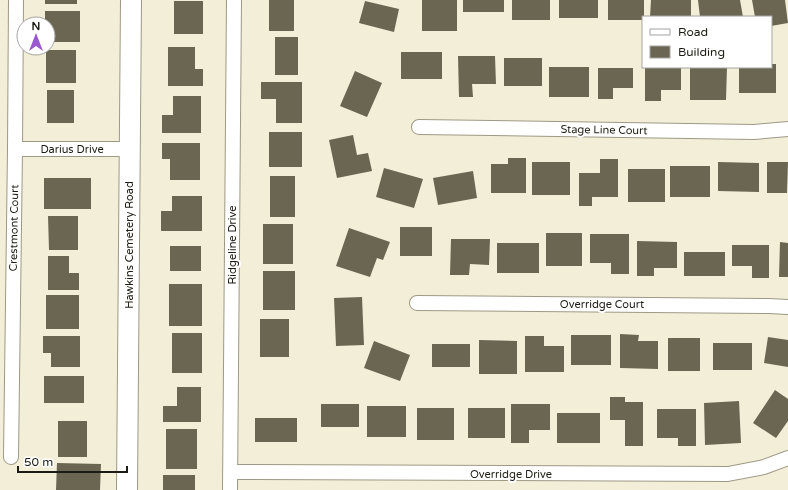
<svg xmlns="http://www.w3.org/2000/svg" width="788" height="490" font-family="'Varela Round',sans-serif">
<style>
.building{fill:#6a6652}
.lines{fill:none;stroke-linecap:round;stroke-linejoin:round}
.street-casing{stroke:#9e9985;stroke-width:16}
.secondary-casing{stroke:#9e9985;stroke-width:22}
.street{stroke:#fff;stroke-width:14}
.secondary{stroke:#fff;stroke-width:20}
.labels{text-anchor:middle;dominant-baseline:central;stroke-width:4;stroke-linejoin:round;paint-order:stroke}
.street-label{font-size:11px;fill:#1d1c14;stroke:#fff}
</style>
<rect width="100%" height="100%" fill="#f3eed8"/>
<path class="building" d="M45,0H77V4H45Z
M269,0H294V31H269Z
M422,0H457V31H422Z
M463,0H504V12H463Z
M512,0H550V20H512Z
M559,0H598V18H559Z
M608,0H644V17H643V20H608Z
M651,0H691V17H650Z
M698,0H740L743,17H700Z
M752,0H785L788,23L771,26V17H755Z
M174,1H203V34H174Z
M365,1L399,9L394,32L359,23Z
M45,11H80V42H50V27H48V24H45Z
M275,37H298V75H275Z
M168,47H195V69H203V86H168Z
M46,50H76V83H46Z
M401,52H442V79H401Z
M458,56H495L496,84H472L473,97H459Z
M504,58H542V86H504Z
M771,64H776V93H739V67H771Z
M549,67H589V97H549Z
M645,67H681V90H661V101H645Z
M690,67H727L726,100H690Z
M598,68H633V88H613V99H598Z
M355,71L382,83L367,117L340,106Z
M261,82H302V123H276V99H261Z
M47,90H74V123H47Z
M173,96H201V133H162V115H173Z
M269,132H302V167H269Z
M353,135L357,155L368,153L372,171L337,178L329,140Z
M162,143H200V180H170V159H162Z
M508,158H526V193H491V164H508Z
M600,159H618V197H592V206H579V173H600Z
M532,162H570V195H532Z
M718,162L759,163V192L718,191Z
M767,162H788L787,193H767Z
M670,166H710V197H670Z
M384,168L423,179L414,208L376,197Z
M628,169H665V202H628Z
M473,171L477,198L438,205L433,178Z
M270,176H295V217H270Z
M44,178H91V209H44Z
M172,196H202V231H161V211H172Z
M48,216H78V250H49Z
M263,224H293V264H263Z
M400,227H432V256H400Z
M349,228L390,242L383,260L377,258L370,277L336,266Z
M546,233H582V266H546Z
M590,234H629V274H611V263H590Z
M451,239H490L489,265L470,264L469,275H450Z
M637,241L677,242V268H654V276H637Z
M780,242L788,243V277H779Z
M497,243H539V273H497Z
M732,245H769V278H752V266H732Z
M170,246H201V271H170Z
M684,252H725V276H684Z
M48,256H69V273H79V290H48Z
M263,271H295V310H263Z
M169,284H202V326H169Z
M46,295H79V329H46Z
M362,297L364,345L336,346L334,298Z
M260,319H289V357H260Z
M172,333H202V373H172Z
M620,334L639,335L638,341H658V369L620,368Z
M571,335H611V365H571Z
M43,336H80V367H51V353H43Z
M525,336H544V346H564V372H525Z
M768,337L788,340V367L764,363Z
M668,338H700V371H668Z
M479,340L517,341V374H479Z
M374,341L410,355L400,381L364,368Z
M713,343H752V370H713Z
M432,344H470V367H432Z
M44,376H84V403H44Z
M177,387H201V422H163V406H177Z
M775,390L788,399V421L776,438L753,423Z
M610,397H625V402H643V446H625V420H610Z
M739,401L741,443L705,445L704,403Z
M321,404H359V427H321Z
M511,404H550V430H529V443H511Z
M367,406H406V437H367Z
M417,408H454V440H417Z
M468,408H505V438H468Z
M657,409H696V446H678V438H657Z
M557,413H600V443H557Z
M255,418H297V442H255Z
M58,421H87V457H58Z
M166,429H197V469H166Z
M57,463L101,464L100,490H56Z
M163,475H195V490H163Z"/>
<g class="lines">
<g class="street-casing">
<path id="street" d="M419,127L754,132L788,129
M15,149H130
M417,303L769,306L788,307
M11,457L15,149L16,0
M230,472L728,474L764,467L788,458
M230,490L234,0"/>
</g>
<g class="secondary-casing">
<path id="secondary" d="M127,490L131,0"/>
</g>
<use href="#street" class="street"/>
<use href="#secondary" class="secondary"/>
</g>
<g class="labels">
<g class="street-label">
<text transform="translate(604 130) rotate(1)">Stage Line Court</text>
<text x="72" y="149">Darius Drive</text>
<text transform="translate(14 228) rotate(-89)">Crestmont Court</text>
<text transform="translate(129 245) rotate(-90)">Hawkins Cemetery Road</text>
<text transform="translate(232 245) rotate(-90)">Ridgeline Drive</text>
<text x="602" y="304">Overridge Court</text>
<text x="511" y="474">Overridge Drive</text>
</g>
</g>
<rect x="642" y="16" width="130" height="52" fill="#ffffff" stroke="#a5a4a1"/>
<rect x="650" y="29" width="20" height="6" fill="#ffffff" stroke="#a5a4a1"/>
<text x="678" y="36" font-size="12" fill="#1d1c14">Road</text>
<rect x="650" y="46" width="20" height="12" fill="#6a6652" stroke="#a5a4a1"/>
<text x="678" y="56" font-size="12" fill="#1d1c14">Building</text>
<g transform="translate(36 36)"><circle r="19" fill="#ffffff" stroke="#a5a4a1"/>
<path d="M0-3L7 15L0 10L-7 15Z" fill="#9959cf"/>
<text y="-6" font-size="11" font-weight="bold" text-anchor="middle" fill="#1d1c14">N</text>
</g>
<path d="M18 466v6h109v-6" fill="none" stroke="#1d1c14" stroke-width="2"/>
<text x="24" y="466" font-size="12" fill="#1d1c14" stroke="#ffffff" stroke-width="3" paint-order="stroke">50 m</text>
</svg>
